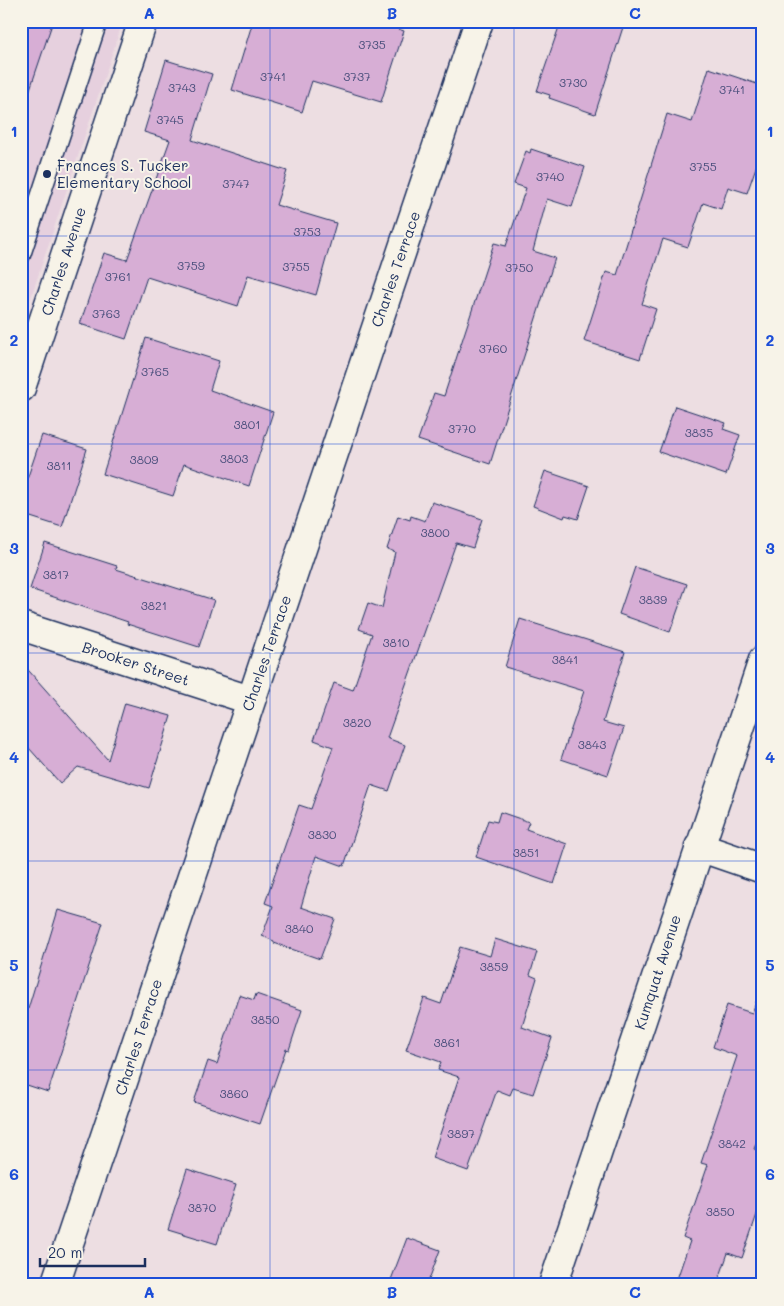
<svg xmlns="http://www.w3.org/2000/svg" width="784" height="1306" font-family="Mali,sans-serif">
<style>
.built{fill:#e6d0de}
.building{fill:#d7aed5;stroke:#1b2f5e}
.lines{fill:none;stroke-linecap:round;stroke-linejoin:round}
.lane-casing{stroke:#1b2f5e;stroke-width:21}
.street-casing{stroke:#1b2f5e;stroke-width:31}
.lane{stroke:#f7f3e8;stroke-width:18}
.street{stroke:#f7f3e8;stroke-width:28}
.grid{fill:none;stroke:#1d4ed8;stroke-width:1;stroke-opacity:0.55}
.poi-dot{fill:#1b2f5e;stroke:#f7f3e8;stroke-width:2}
.labels{text-anchor:middle;dominant-baseline:central;stroke-width:4;stroke-linejoin:round;paint-order:stroke}
.number-label{font-size:12px;fill:#4a4f7c}
.poi-label{font-size:15px;fill:#1b2f5e;stroke:#f7f3e8;text-anchor:start}
.street-label{font-size:15px;fill:#1b2f5e;stroke:#f7f3e8}
.neatline{fill:none;stroke:#1d4ed8;stroke-width:2}
.grid-label{font-size:16px;text-anchor:middle;font-weight:bold;fill:#1d4ed8}
</style>
<rect width="100%" height="100%" fill="#eddee2"/>
<filter id="ink" filterUnits="userSpaceOnUse"><feTurbulence type="fractalNoise" baseFrequency=".02" numOctaves="2"/><feDisplacementMap in="SourceGraphic" scale="10" xChannelSelector="R" yChannelSelector="G"/><feConvolveMatrix kernelMatrix="1 2 1 2 8 2 1 2 1" color-interpolation-filters="sRGB"/></filter>
<g filter="url(#ink)">
<path class="built" d="M21,21H123L21,327Z"/>
<path class="building" d="M21,21H53L26,101H21Z
M253,21H375L404,31L381,102L312,81L302,112L232,90Z
M561,21H625L595,114L549,98L550,95L537,91Z
M166,60L212,74L192,140L287,171L276,205L336,223L316,295L248,275L238,306L147,277L126,339L80,324L104,253L127,260L170,140L144,132Z
M709,68L763,86V147L747,193L728,187L721,209L703,203L688,247L663,239L642,304L656,309L640,359L584,341L606,272L617,275L667,114L692,122Z
M531,149L585,167L572,207L547,199L533,251L555,258L490,464L418,440L434,393L444,396L494,243L506,246L526,188L514,184L526,151L530,153Z
M146,338L219,361L210,390L273,412L249,486L184,464L173,496L103,474Z
M675,406L726,423L723,429L740,435L726,475L659,452Z
M42,435L87,449L62,527L21,514V497Z
M545,471L589,486L578,519L565,515L564,518L533,506Z
M432,502L482,519L473,548L456,543L387,738L405,745L389,791L371,785L344,866L316,856L301,907L335,919L320,959L274,943V941L262,936L273,906L265,903L299,805L311,809L333,747L314,740L334,683L353,690L372,634L359,629L368,603L382,608L395,552L387,549L398,516L410,520L411,516L425,521Z
M45,543L117,566L116,569L214,600L199,647L127,624L128,622L30,589Z
M635,567L687,584L670,632L619,614Z
M520,619L625,652L603,722L624,728L608,775L561,759L584,691L505,667Z
M21,662L108,760L125,703L171,716L149,788L78,767L60,783L21,739Z
M500,812L529,822L526,829L567,844L554,884L476,857L488,820L497,822Z
M58,910L103,923L48,1092L21,1083V1023L26,1008L28,1009Z
M495,939L537,952L530,975L537,978L522,1027L552,1038L533,1094L513,1088L510,1095L497,1090L468,1171L432,1158L459,1077L438,1070L441,1062L406,1050L424,998L441,1004L460,947L490,956Z
M256,994L302,1010L289,1050L286,1049L260,1124L194,1102L208,1061L217,1064L239,995L254,1000Z
M759,994H763V1125L754,1149L763,1152V1197L742,1258L728,1253L717,1285H675L690,1241L683,1238L708,1165L701,1163L737,1056L713,1047L727,1005L752,1013Z
M187,1169L236,1185L217,1244L168,1229Z
M407,1238L440,1250L427,1285H389Z"/>
<g class="lines">
<g class="lane-casing">
<path id="lane" d="M21,255L98,21"/>
</g>
<g class="street-casing">
<path id="street" d="M21,388L143,21
M21,626L250,700
M699,847L763,869
M55,1285L479,21
M553,1285L763,660"/>
</g>
<use href="#lane" class="lane"/>
<use href="#street" class="street"/>
</g>
</g>
<path class="grid" d="M270,21V1285M514,21V1285M21,236H763M21,444H763M21,653H763M21,861H763M21,1070H763"/>
<circle class="poi-dot" cx="47" cy="174" r="5"/>
<g class="labels">
<g class="number-label">
<text x="372" y="44">3735</text>
<text x="273" y="76">3741</text>
<text x="357" y="76">3737</text>
<text x="573" y="82">3730</text>
<text x="182" y="87">3743</text>
<text x="732" y="89">3741</text>
<text x="170" y="119">3745</text>
<text x="703" y="166">3755</text>
<text x="550" y="176">3740</text>
<text x="236" y="183">3747</text>
<text x="307" y="231">3753</text>
<text x="191" y="265">3759</text>
<text x="296" y="266">3755</text>
<text x="519" y="267">3750</text>
<text x="118" y="276">3761</text>
<text x="106" y="313">3763</text>
<text x="493" y="348">3760</text>
<text x="155" y="371">3765</text>
<text x="247" y="424">3801</text>
<text x="462" y="428">3770</text>
<text x="699" y="432">3835</text>
<text x="234" y="458">3803</text>
<text x="144" y="459">3809</text>
<text x="59" y="465">3811</text>
<text x="435" y="532">3800</text>
<text x="56" y="574">3817</text>
<text x="653" y="599">3839</text>
<text x="154" y="605">3821</text>
<text x="396" y="642">3810</text>
<text x="565" y="659">3841</text>
<text x="357" y="722">3820</text>
<text x="592" y="744">3843</text>
<text x="322" y="834">3830</text>
<text x="526" y="852">3851</text>
<text x="299" y="928">3840</text>
<text x="494" y="966">3859</text>
<text x="265" y="1019">3850</text>
<text x="447" y="1042">3861</text>
<text x="234" y="1093">3860</text>
<text x="461" y="1133">3897</text>
<text x="732" y="1143">3842</text>
<text x="202" y="1207">3870</text>
<text x="720" y="1211">3850</text>
</g>
<g class="poi-label">
<text x="57" y="165">Frances S. Tucker<tspan x="57" dy="17">Elementary School</tspan></text>
</g>
<g class="street-label">
<text transform="translate(63 261) rotate(-72)">Charles Avenue</text>
<text transform="translate(395 269) rotate(-71)">Charles Terrace</text>
<text transform="translate(266 653) rotate(-71)">Charles Terrace</text>
<text transform="translate(136 663) rotate(18)">Brooker Street</text>
<text transform="translate(657 972) rotate(-72)">Kumquat Avenue</text>
<text transform="translate(138 1037) rotate(-72)">Charles Terrace</text>
</g>
</g>
<rect width="784" height="1306" fill="none" stroke="#f7f3e8" stroke-width="55"/>
<path d="M40 1258v8h105v-8" fill="none" stroke="#1b2f5e" stroke-width="2.5"/>
<text x="48" y="1258" font-size="15" fill="#1b2f5e" stroke="#f7f3e8" stroke-width="4" paint-order="stroke">20 m</text>
<rect x="28" y="28" width="728" height="1250" class="neatline"/>
<g class="grid-label">
<text x="149" y="19">A</text>
<text x="392" y="19">B</text>
<text x="635" y="19">C</text>
<text x="14" y="137">1</text>
<text x="770" y="137">1</text>
<text x="14" y="346">2</text>
<text x="770" y="346">2</text>
<text x="14" y="554">3</text>
<text x="770" y="554">3</text>
<text x="14" y="763">4</text>
<text x="770" y="763">4</text>
<text x="14" y="971">5</text>
<text x="770" y="971">5</text>
<text x="14" y="1180">6</text>
<text x="770" y="1180">6</text>
<text x="149" y="1298">A</text>
<text x="392" y="1298">B</text>
<text x="635" y="1298">C</text>
</g>
</svg>
